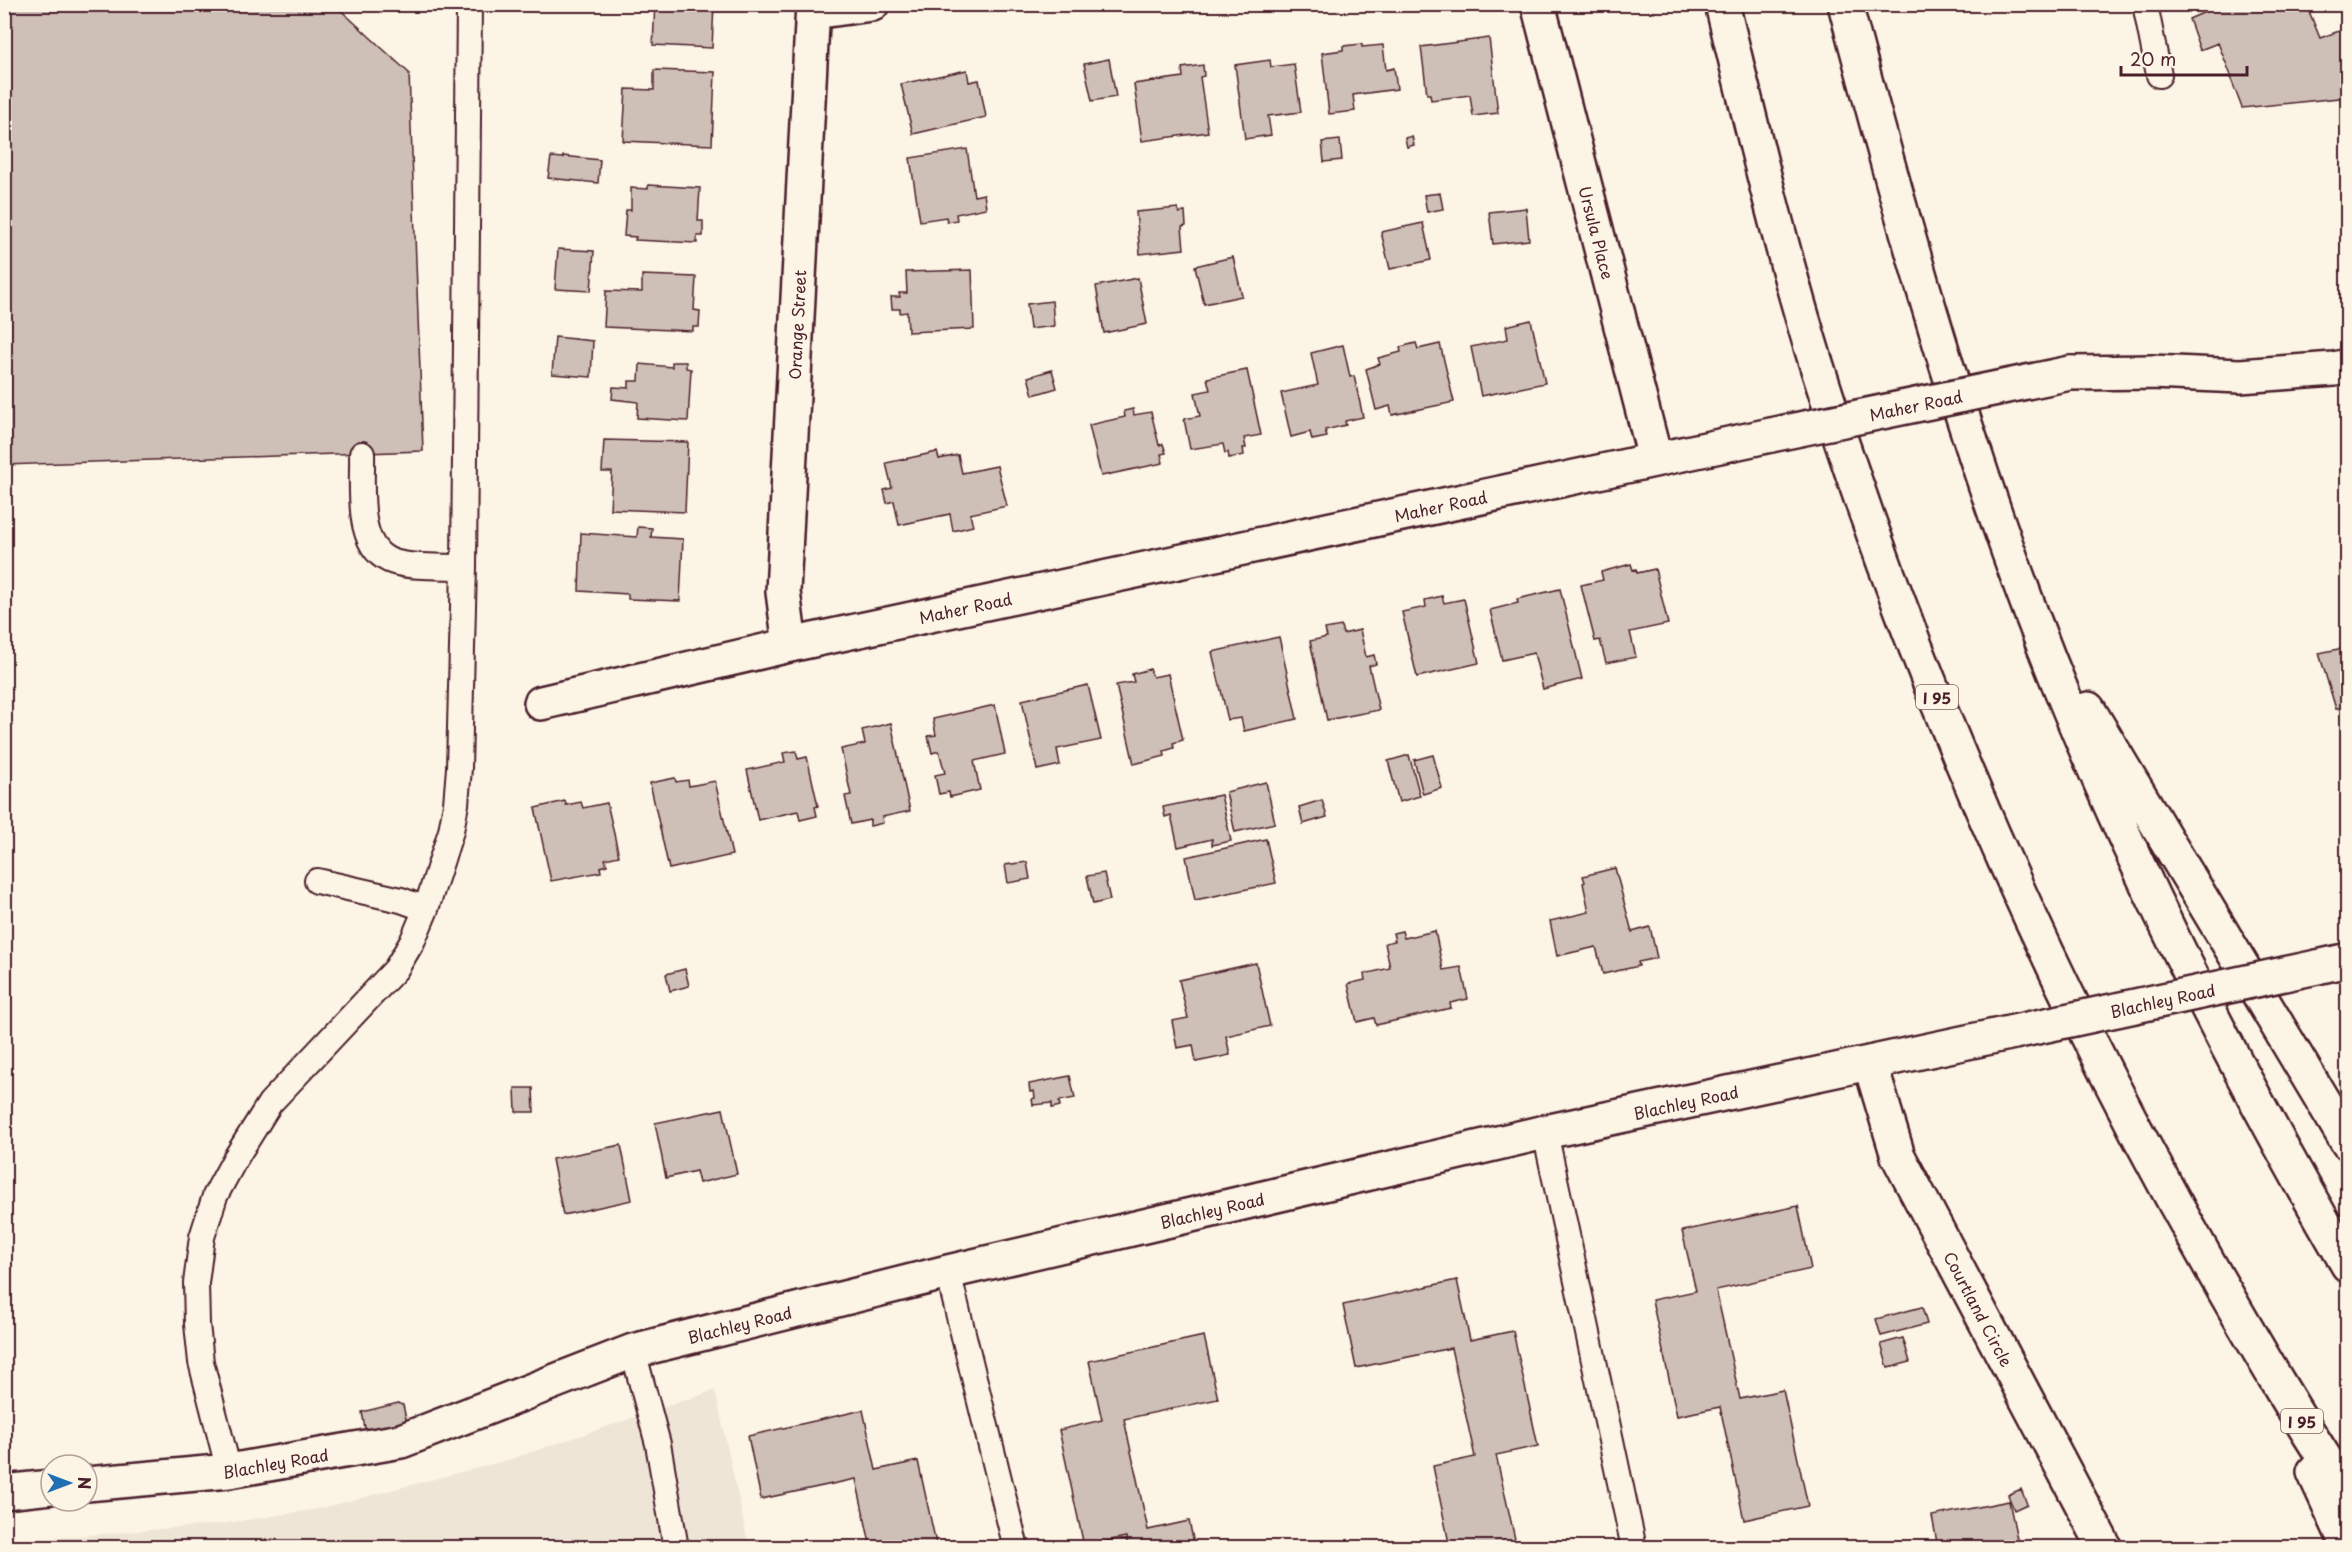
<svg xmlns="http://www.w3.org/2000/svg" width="2352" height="1552" font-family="'Playpen Sans',sans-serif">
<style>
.built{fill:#eee5d7}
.building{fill:#cfc0b7;stroke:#4a1f2b;stroke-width:1.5}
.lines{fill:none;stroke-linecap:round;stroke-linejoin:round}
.lane-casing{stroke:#4a1f2b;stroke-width:28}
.street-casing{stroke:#4a1f2b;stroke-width:38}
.highway-casing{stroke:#4a1f2b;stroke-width:38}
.lane{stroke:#fcf5e5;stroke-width:24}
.street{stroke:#fcf5e5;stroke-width:33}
.highway{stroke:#fcf5e5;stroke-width:33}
.street-bridge-casing{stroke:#4a1f2b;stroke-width:38;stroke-linecap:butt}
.street-bridge{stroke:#fcf5e5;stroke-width:33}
.labels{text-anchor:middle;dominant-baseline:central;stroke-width:4.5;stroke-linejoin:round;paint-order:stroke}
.shield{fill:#fcf5e5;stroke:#7f5f63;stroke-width:1.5}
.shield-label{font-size:15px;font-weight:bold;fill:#4a1f2b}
.street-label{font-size:16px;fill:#4a1f2b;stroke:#fcf5e5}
</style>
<rect width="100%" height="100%" fill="#fcf5e5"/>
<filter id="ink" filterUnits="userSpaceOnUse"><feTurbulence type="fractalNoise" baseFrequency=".0167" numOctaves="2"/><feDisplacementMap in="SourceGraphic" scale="12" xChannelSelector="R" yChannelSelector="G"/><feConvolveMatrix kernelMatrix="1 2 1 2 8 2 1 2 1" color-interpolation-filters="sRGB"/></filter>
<g filter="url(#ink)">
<path class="built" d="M715,1390L749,1547L5,1548V1542L221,1524L318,1509L508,1460Z"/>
<path class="building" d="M4,4H334L409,73L423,451L4,465Z
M655,4H714L712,48L653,45Z
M2202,4H2306L2320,38L2342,30L2348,45V97L2242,108L2231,79L2232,78L2218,43L2200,50L2189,19L2205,12Z
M1489,38L1498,113L1473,116L1470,95L1431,100L1430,94H1427L1421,47Z
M1362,44V47L1383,45L1386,70L1394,68L1397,89L1353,95L1355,111L1329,114L1322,53L1343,50V46Z
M1109,59L1116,97L1092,101L1084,64Z
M1270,60L1271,67L1294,64L1301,112L1268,116L1271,135L1245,139L1235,65Z
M1203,65L1204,76L1200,77L1208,132L1142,141L1134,84L1183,77L1182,68Z
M654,70L715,72L712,145L623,141L626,89L654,90Z
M967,70L969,82L979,80L986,117L913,134L901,84Z
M1412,136L1414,145L1407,147L1405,138Z
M1340,140L1342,160L1324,162L1322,142Z
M967,149L974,196L984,194L986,208L956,214L957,220L947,222L946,217L920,221L910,158Z
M563,156L600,160L598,183L548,178L551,157L563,158Z
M648,185L700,188L698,221H703V236H697V243L635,240L636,237L624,236L626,210H631V188L648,189Z
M1440,193L1443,209L1427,212L1424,195Z
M1178,208L1179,213L1185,212L1186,226L1182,227L1184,249L1140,254L1136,212Z
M1526,208L1529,240L1493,244L1489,212Z
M1423,223L1431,260L1390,269L1381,232Z
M558,249L594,251L591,291L555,289Z
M1233,257L1242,296L1204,304L1195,266Z
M972,270L974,329L908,332L907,312L900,313V309H892L891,297H900L899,293H907L906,272Z
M642,275L696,277L694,310L700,311L699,327H693V331L604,327L606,291L642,292Z
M1138,278L1147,324L1104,333L1096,286Z
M1052,301L1054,326L1030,329L1027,304Z
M1531,320L1545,383L1481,396L1471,347L1508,339L1506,326Z
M555,337L593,341L591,377L552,374Z
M1416,343L1418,349L1440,344L1454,402L1392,415L1390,406L1376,410L1366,369L1380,364L1378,358L1401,352L1400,347Z
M1343,345L1350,377L1354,376L1363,417L1345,421L1346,425L1325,430L1327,437L1312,440L1310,432L1291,437L1281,393L1318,385L1311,353Z
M672,362H686V368L691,369L688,421L637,418L638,402L612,399L613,387L629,388V381H639L640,364L672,367Z
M1052,370L1057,388L1033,395L1028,377Z
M1247,370L1261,435L1244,438L1246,448H1243L1244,455L1229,458L1228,452L1225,453L1223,444L1190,449L1184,419L1200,416L1195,393L1210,390L1207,378Z
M1133,409L1134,415L1151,412L1159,445L1163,444L1166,453L1161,454L1163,463L1101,476L1089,425L1125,417L1124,411Z
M604,440L688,442L685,512L610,509L612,472H602Z
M937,452L939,459L958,455L962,473L997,466L1007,506L970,514L973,526L953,531L950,514L899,525L894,501L887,503L884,490L892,488L886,463Z
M638,527L652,528L651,537L683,539L680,601L628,599V594L579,591L581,533L637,537Z
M1631,564L1633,570L1636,569L1637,573L1655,569L1668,624L1630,632L1636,657L1606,663L1600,640L1595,641L1581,585L1603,580L1601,572Z
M1560,589L1582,679L1543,689L1534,653L1502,660L1490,610L1518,603L1517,599Z
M1442,596L1444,603L1464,599L1479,663L1417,677L1402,612L1426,607L1425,600Z
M1341,626L1343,634L1360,630L1366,657L1374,655L1376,664L1369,666L1379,710L1327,720L1310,641L1327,637L1325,629Z
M1279,637L1297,719L1244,731L1241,718L1228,720L1212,652Z
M2348,647V706L2336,709L2319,653Z
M1150,669L1153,677L1168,674L1183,740L1173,743L1174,748L1164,751L1165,756L1134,764L1116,685L1134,682L1132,674Z
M1088,685L1101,740L1057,749L1060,765L1037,770L1022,700Z
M995,705L1005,754L974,761L980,790L950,797L949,792L939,794L935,775L945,773L939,751L932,753L928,736L936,735L933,719Z
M891,723L910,811L882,817L883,823L870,826V820L851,824L845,796L851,795L841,749L865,744L862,730Z
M796,751L798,759L807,757L818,806L815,807L817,816L800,820L798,811L758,820L747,770L785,762L783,753Z
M1409,755L1420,796L1399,802L1388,761Z
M1433,755L1442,788L1423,794L1414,760Z
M675,778L676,782L688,780L689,786L715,781L732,855L669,869L650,783Z
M1266,782L1275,823L1235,832L1226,792Z
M1221,795L1231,841L1212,845V839L1178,847L1171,815L1165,817L1163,807Z
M1322,800L1327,817L1303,824L1299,807Z
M565,801L566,805L581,802L583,808L607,803L619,856L605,859L607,865L600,867L601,872L551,881L535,808Z
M1266,839L1276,883L1195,900L1186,857Z
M1027,862L1030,879L1008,883L1005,865Z
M1615,868L1632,932L1650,927L1657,958L1638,962L1639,966L1603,974L1596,947L1557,956L1550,921L1589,912L1583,883L1585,882L1583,876Z
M1104,873L1110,900L1093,904L1087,876Z
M1402,931L1404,938L1435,931L1443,970L1461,967L1468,999L1450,1003L1451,1008L1376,1025L1374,1018L1357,1022L1348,984L1365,980L1364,974L1390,968L1385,943L1395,941L1393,933Z
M1256,963L1270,1026L1226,1036L1230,1055L1196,1062L1193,1045L1177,1048L1172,1021L1188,1018L1179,980Z
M685,969L689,986L670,991L666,974Z
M1070,1076L1075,1098L1059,1101L1060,1106L1052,1108V1103L1033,1105L1032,1099L1035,1098L1034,1091L1030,1092L1029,1084Z
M515,1088H533L534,1112H516Z
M723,1109L737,1174L699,1183L696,1171L666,1178L655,1123Z
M621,1145L632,1200L563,1215L552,1159Z
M1798,1206L1811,1269L1716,1290L1740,1399L1783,1390L1808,1506L1744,1520L1720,1407L1677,1416L1652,1300L1696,1291L1682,1231Z
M1457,1280L1470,1340L1513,1331L1538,1446L1496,1455L1517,1548H1450L1433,1466L1475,1457L1451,1348L1356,1368L1343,1305Z
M1922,1307L1927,1324L1881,1336L1876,1319Z
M1204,1336L1218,1399L1124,1419L1148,1530L1189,1521L1195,1548H1128L1126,1537L1084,1546L1059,1430L1102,1420L1089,1361Z
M1903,1338L1910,1362L1888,1368L1881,1344Z
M398,1403L403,1405L407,1424L366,1434L362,1412Z
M863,1410L876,1470L918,1461L937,1548H871L856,1479L761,1499L748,1436Z
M2021,1489L2027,1504L2014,1510L2008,1495Z
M2009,1501L2019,1548H1938L1932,1516Z"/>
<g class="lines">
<g class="lane-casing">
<path id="lane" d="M2145,4L2159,75
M362,454C363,486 354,550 394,562C411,568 445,566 464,567
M317,881L401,900L426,909
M1545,1132L1634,1548
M948,1272L1016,1548
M633,1351L658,1444L676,1548
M229,1471L201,1362L197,1324L196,1283L202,1237L215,1196L235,1159L270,1103L396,969L412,942L426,909L451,831L456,804L459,768L464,567L469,4"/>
</g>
<g class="street-casing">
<g id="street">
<path id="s1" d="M1538,4L1655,458"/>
<path d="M813,12L872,4"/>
<path d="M2070,373L2152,372L2240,376L2334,369L2348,366"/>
<path id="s2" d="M790,645L783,592L813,4"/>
<path id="s3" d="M541,703L790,645L1771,435"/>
<path d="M2317,967L2348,960"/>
<path id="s4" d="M1870,1063L1898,1156L2105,1548"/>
<path id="s5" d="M87,1484L229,1471L401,1441L633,1351L948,1272L1545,1132L2014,1032"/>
<path d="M4,1492L51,1487"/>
</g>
</g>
<g class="highway-casing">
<path id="highway" d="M1722,4C1751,123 1779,243 1815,360C1915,679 2051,988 2217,1278C2259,1351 2301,1424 2348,1494
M1845,4C1899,210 1956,414 2031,613C2117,840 2227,1056 2348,1265
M2088,709L2348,1143
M2314,1472L2348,1546"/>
</g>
<use href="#lane" class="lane"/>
<use href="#street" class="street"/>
<use href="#highway" class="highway"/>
<g class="street-bridge-casing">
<g id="street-bridge">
<path id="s6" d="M1771,435L2070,373"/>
<path id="s7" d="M2014,1032L2317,967"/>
</g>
</g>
<use href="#street-bridge" class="street-bridge"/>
</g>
</g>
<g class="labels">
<g class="shield">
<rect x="1916" y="685" width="42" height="24" rx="4.5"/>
<rect x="2281" y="1409" width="42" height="24" rx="4.5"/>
</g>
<g class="shield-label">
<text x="1937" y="697">I 95</text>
<text x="2302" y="1421">I 95</text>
</g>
<g class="street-label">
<text stroke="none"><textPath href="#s1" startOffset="236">Ursula Place</textPath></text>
<text stroke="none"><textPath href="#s2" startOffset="321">Orange Street</textPath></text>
<text stroke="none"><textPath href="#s6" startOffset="148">Maher Road</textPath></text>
<text stroke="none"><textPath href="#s3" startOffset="921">Maher Road</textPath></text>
<text stroke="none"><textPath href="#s3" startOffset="435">Maher Road</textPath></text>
<text stroke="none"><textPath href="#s7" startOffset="152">Blachley Road</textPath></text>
<text stroke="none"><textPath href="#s5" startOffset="1648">Blachley Road</textPath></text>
<text stroke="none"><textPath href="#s5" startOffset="1162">Blachley Road</textPath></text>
<text stroke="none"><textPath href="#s4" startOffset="270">Courtland Circle</textPath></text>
<text stroke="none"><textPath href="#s5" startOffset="676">Blachley Road</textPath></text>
<text stroke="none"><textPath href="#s5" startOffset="190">Blachley Road</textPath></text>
</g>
</g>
<rect width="2352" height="1552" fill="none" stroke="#fcf5e5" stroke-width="24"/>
<rect x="12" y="12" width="2328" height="1528" fill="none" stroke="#4a1f2b" stroke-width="2" filter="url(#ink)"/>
<g transform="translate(69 1483) rotate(90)"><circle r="28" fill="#fcf5e5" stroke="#b59f9b" stroke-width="1.5"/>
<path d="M0-4.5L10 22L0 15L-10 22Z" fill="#1f6fb2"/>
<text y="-9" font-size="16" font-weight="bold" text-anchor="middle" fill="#4a1f2b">N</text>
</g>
<path d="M2121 66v9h126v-9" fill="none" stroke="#4a1f2b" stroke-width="3"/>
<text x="2130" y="66" font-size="18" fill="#4a1f2b" stroke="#fcf5e5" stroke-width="4.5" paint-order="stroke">20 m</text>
</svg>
